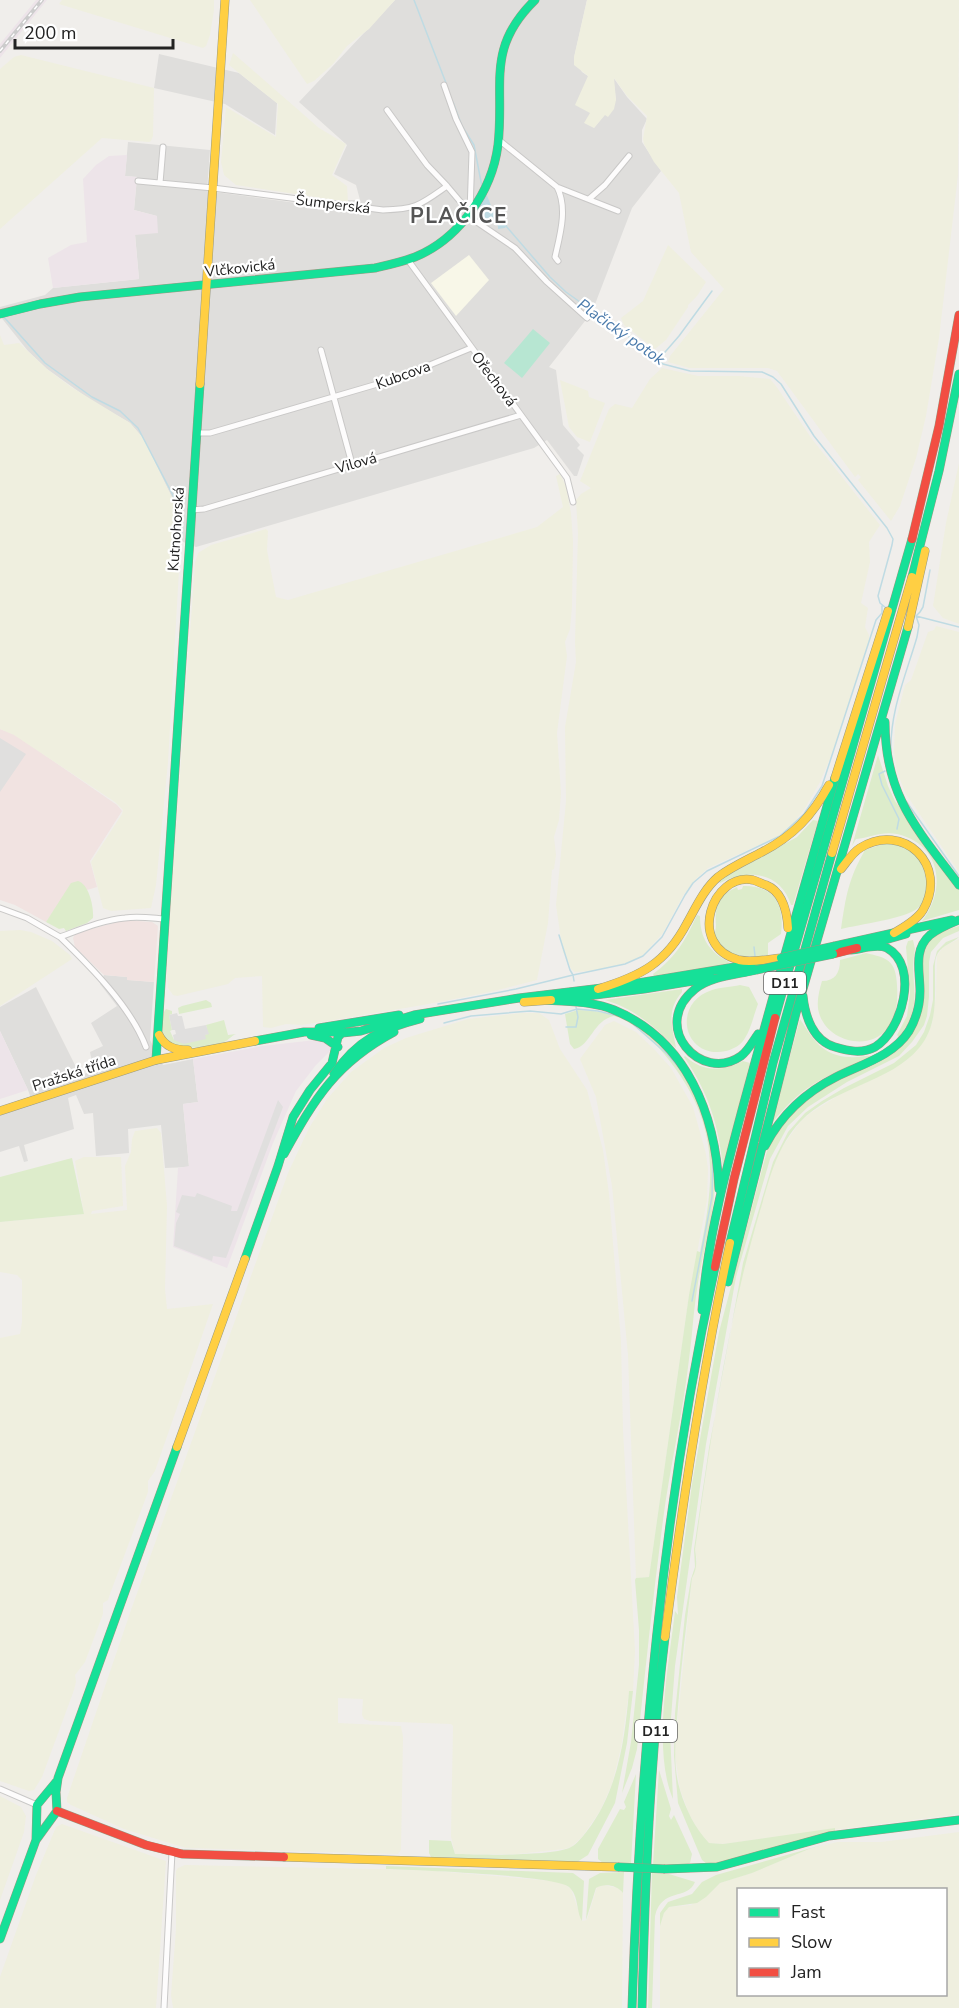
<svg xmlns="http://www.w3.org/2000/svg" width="959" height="2008" font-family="'Nunito Sans',sans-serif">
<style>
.residential{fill:#dfdedc}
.commercial{fill:#f1e3e1}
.industrial{fill:#ede4e9}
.education{fill:#f8f7e8}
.farmland{fill:#efefdf;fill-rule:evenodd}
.grass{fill:#ddeccb}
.pitch{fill:#b7e6d2}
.parking{fill:#e0dfde}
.water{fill:#bfdbe3}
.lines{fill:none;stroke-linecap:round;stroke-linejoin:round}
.stream{stroke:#bfdbe3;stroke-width:1.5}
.street-casing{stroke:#c9c8c7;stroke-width:7}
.fast-casing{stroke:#999a82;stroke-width:9}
.slow-casing{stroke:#999a82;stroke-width:9}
.jam-casing{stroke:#999a82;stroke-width:9}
.street{stroke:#fdfcfc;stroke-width:5}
.fast{stroke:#16e098;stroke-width:8}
.slow{stroke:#ffcf43;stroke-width:8}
.jam{stroke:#f24e42;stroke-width:8}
.rail-casing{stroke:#ccc;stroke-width:4}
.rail{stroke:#fff;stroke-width:1.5;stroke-dasharray:4.5;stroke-linecap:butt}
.fast-bridge-casing{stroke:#999a82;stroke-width:9;stroke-linecap:butt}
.fast-bridge{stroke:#16e098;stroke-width:8}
.labels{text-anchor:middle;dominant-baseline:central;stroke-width:4.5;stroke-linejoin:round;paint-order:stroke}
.shield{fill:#fff;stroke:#646464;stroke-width:1.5}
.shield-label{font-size:14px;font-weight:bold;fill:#222}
.street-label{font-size:15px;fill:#222;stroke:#fff}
.water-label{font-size:16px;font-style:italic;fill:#4a7aab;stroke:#fff}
.district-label{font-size:21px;font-weight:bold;letter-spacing:1.5px;fill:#555;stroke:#fff}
</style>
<rect width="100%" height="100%" fill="#f0eeeb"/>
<path class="residential" d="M395,0H587L574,58L582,72L588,76L591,113L594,128L616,100L613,77L627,97L647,119L642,130V142L661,171L632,208L592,312L549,367L556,370L563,425L580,445L577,448L584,455L577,476H574L547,440L534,448L196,547L181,541L182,518L143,438L130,423L92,401L47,369L28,351L0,316V307L45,295L53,288L139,279L135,234L157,216L134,210L137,177L125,176L128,142L210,150L207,191L348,210V200H360L356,185L334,174L347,145L299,102Z
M159,54L239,73L277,103L275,135L225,104L154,88Z
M104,975L127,977L128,980L154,982L150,1040L163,1065L193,1059L198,1102L183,1104L189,1167L165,1168L161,1125L128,1129L129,1153L96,1156L93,1113L84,1114L76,1095L68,1098L74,1129L24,1145L28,1161L24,1162L19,1146L0,1152V1114L33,1104L28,1090L0,1031V1007L36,987L80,1075L94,1071L90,1052L103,1046L91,1023L117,1006L100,984Z"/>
<path class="commercial" d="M0,729L14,734L117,805L122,811L90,861L97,887L63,897L46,922L15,905L0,900Z
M125,920L152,922L158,926L154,982L127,980V977L104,975L75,947L73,938L76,933Z"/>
<path class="industrial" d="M36,0H47L0,58V44Z
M127,155L125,176L137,177L134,210L157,216L158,233L135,235L139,279L53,288L48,258L71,245L87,242L83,179L96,165L109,156Z
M0,1031L28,1090L0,1099Z
M316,1040L328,1044L331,1047L330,1051L316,1065L296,1091L273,1143L227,1268L173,1247L178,1168L189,1166L183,1104L198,1102L193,1059L262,1046Z"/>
<path class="education" d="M469,255L489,280L456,316L431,283Z"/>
<path class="farmland" d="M62,0H214V10L210,35L206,46L203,48L59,4Z
M250,0H395L369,29L347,46L333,64L314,81L307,84Z
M587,0H959L958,175L939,338L926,416L916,458L900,506L891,521L858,480L861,477L858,474L855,477L777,371L768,368H689L668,362L670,356L724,289L691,252L679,193L654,162L644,144L643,139L647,116L627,96L614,78L616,100L614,109L608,117L605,115L594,128L584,123L590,113L575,105L588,76L574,65V57Z
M233,53L319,128L346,144L332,175L347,186L348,202L236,185L224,175L221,162L226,107L276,137L278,104L229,65Z
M21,55L154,88L153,136L151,141L149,142L102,138L0,229V69L14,57Z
M668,245L706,282L697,296L688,305V307L666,340L655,349L624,325L621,318L643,301Z
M0,335L4,345L19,343L47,369L71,387L130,423L143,438L182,518L168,762L156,885L151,908L111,911L103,908L91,862L122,814L123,810L115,802L14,735L0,729Z
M662,368L698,376H739L770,379L776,386L812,439L880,525L869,542L870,562L861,603L868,608L865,627L869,635V642L835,747L820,782L805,808L792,825L779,836L708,868L696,879L684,894L663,933L643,955L631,962L591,971L575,972L571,969L566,956L563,953L556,905L566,801L565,727L576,662L575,642L578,533L576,500L581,494L591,488L580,481L609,409L615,404L632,408L650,379Z
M560,380L588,391L589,397L605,403L590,442L577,437L569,427Z
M959,463V624L943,618L933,606L946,523Z
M560,474L566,486L571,513L573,541L572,607L570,629L565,642L567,656L557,733L561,793L559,820L554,837L556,855L554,869L552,870L548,923L537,980L490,992L423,1005L322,1022L301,1025L286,1024L271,1028L263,1027L262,976L235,978L228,984L177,996L173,995L168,988L167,976L169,931L195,563L198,553L211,545L266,529L268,531L267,550L276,597L288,600L537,527L563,507L556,476Z
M936,626L959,632V872L906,794L897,772L894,752L895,724L905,685L911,680L928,632L934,630Z
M20,930L31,932L52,941L70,955L72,959L0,1006V931Z
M959,939V1814L723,1844L709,1843L700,1833L689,1814L680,1789L675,1754L676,1737L692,1578L697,1560L695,1550L711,1438L744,1262L773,1165L782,1147L801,1121L809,1114L844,1092L907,1060L932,1024L936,996L937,956L943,947Z
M522,1013H539L549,1020L560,1049L587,1090L603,1150L609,1194L621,1341L623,1430L635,1651L633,1691H629L621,1748L612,1784L600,1811L582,1837L571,1847L564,1849L517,1854H455L451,1836L453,1726L451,1724L370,1721L364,1719L362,1715L363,1699L338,1698V1723L401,1726L403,1737L401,1850L398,1854L186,1848L124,1829L71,1805L67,1802V1798L131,1610L288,1173L309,1128L327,1099L351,1072L384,1048L406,1038L468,1019Z
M614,1021L636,1032L654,1049L671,1068L693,1107L706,1154L708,1169L707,1200L689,1295L649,1577L636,1578L628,1355L612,1186L596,1097L580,1059L605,1025Z
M157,1128L161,1133L167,1206L165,1289L167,1309L213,1304L155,1471L148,1481V1492L110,1594L108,1600L103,1603V1614L85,1662L75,1675L76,1682L74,1690L42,1777L34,1790L29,1791L0,1781V1338L20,1334L22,1322V1280L17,1275L0,1272V1222L84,1214L75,1161L84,1157H121L123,1206L92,1211L91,1214L127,1210L125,1166L131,1152L132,1139L135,1131Z
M0,1796L21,1807L26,1816L24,1832L0,1900Z
M62,1824L166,1861L156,2008H0V1977L36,1875L56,1827Z
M959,1832V2008H660V1926L664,1913L669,1907L691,1905L720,1883L751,1873L809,1849L837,1842H881ZM738,1890H946V1994H738Z
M185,1865L423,1870L553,1881L564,1884L571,1889L582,1921L587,1920L597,1887L603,1885L618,1888L623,1893L622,2008H173L171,1995L176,1929V1871L178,1868Z"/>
<path class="grass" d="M878,755L888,786L895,801L959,889V910L922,921C947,889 941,844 897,834C881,831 870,838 856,839L852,846Z
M813,820L818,821L793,905H791C781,872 747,868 720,883L719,880L797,837Z
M886,843C893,845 903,845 909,849C926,858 933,894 918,908C908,918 857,925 841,929C846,896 848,880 865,850Z
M78,881C89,884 94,907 93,918L87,923L66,931L64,928L59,929L46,922L71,883Z
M743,886C774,885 785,905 781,934L768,943V955C751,959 718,957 715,934C715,931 716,928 716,925C714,907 719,895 737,887L738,890L742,889Z
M697,915L700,916C700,938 709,952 729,962L728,964L654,976L653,974C675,958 686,940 697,915Z
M959,926V931L943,938L931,952L929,962V997L927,1016L924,1025L912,1042L899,1056L847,1082L808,1107L788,1126L770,1159L736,1277L706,1444L675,1666L670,1731L673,1799C652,1750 669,1664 675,1611L678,1615L677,1597L692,1484L719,1332L767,1151L778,1129L802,1101L911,1034L923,950C932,935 943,931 959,926Z
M959,937C954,942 943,945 938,953C934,959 935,968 935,975C935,1001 937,1027 919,1048C890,1083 833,1087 800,1122C776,1148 770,1178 760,1211C727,1322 711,1436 695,1550C697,1561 697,1569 692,1578C687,1621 681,1664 678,1707C676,1735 672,1764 680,1790C686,1810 695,1828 709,1843L723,1844L835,1828V1833L726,1862L707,1864L702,1860L678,1803L674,1756L675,1713L685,1615L691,1579L695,1567L694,1549L709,1448L743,1263L773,1162L788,1132L805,1113L822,1101L844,1088L894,1063L916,1045L924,1032L930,1015L933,1000V966L937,951L946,942Z
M913,940L915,949C908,985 926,1002 899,1037L897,1035L907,1016L910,993L906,947L908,941Z
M866,953C887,958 896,960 897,985C898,1000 897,1016 887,1029C868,1052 827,1041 819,1013C816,1003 819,991 822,981C835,981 840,973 840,960Z
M740,985L749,987L758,1004C754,1014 751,1029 745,1038C741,1045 734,1049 726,1051C683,1060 671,1003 712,990C721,987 731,987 740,985Z
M682,989V992C665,1012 673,1028 676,1048C655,1027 635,1009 605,1000Z
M206,1000L211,1003L212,1007L179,1014L178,1008L182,1006Z
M166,1009L172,1011V1014L169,1015L172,1030L170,1031L174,1040L208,1034L206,1025L224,1020L228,1035L236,1034C231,1036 229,1040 224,1042C208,1048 166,1054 162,1032C161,1024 161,1015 166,1009Z
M578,1010C600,1011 628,1015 648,1032C682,1061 706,1105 713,1148C722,1198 702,1247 696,1296C693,1317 692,1338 689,1359C683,1413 670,1466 663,1520C653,1596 645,1673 637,1749L632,1768L622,1793L631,1742L639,1665V1630L635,1580L636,1578L649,1577L689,1295L697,1251L700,1252C716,1174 719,1121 665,1055C652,1039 634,1022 614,1016C593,1020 591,1046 574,1049L570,1044L565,1014Z
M800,1019C813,1039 822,1056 850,1057C858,1058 867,1055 873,1056C827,1076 805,1082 772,1123Z
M685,1056C702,1072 723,1072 743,1061L750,1063L723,1167C718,1123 709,1094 684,1057Z
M72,1158L84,1214L0,1222V1177Z
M629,1691H633L627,1743L615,1803L588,1855L577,1862L431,1857L429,1853V1840L451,1841L455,1854H460C481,1855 556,1856 571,1847C577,1844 583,1836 587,1831C618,1791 625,1739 629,1691Z
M659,1770L671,1809L669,1816L671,1820L674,1815L692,1854L690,1863L684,1866L653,1865Z
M636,1774L631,1864L603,1863L598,1859V1849L620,1809L624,1810L626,1807L624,1802Z
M836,1841L809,1849L752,1873L720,1883L706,1897L697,1903L669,1907L664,1913L660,1926V1913L668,1902L692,1894L702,1882L716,1875Z
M386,1866L573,1873L584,1881L582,1921C576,1911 579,1896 569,1887C555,1875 413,1870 386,1869Z
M624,1872L623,1893C617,1885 604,1883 596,1888L586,1920L589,1879L600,1873Z
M652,1873L669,1874L695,1882C687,1901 662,1887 655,1916L652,2008H648Z"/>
<path class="pitch" d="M533,329L550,343L522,378L504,363Z"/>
<path class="parking" d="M0,738L26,754L0,792Z
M177,1013L178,1016H182L185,1029L206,1025L209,1034L205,1035L206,1039L184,1044L174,1040L173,1035L176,1034L175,1030H172L169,1015Z
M278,1100L283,1107L226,1258L213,1256L212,1261L174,1246L176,1223L180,1214L176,1212L182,1195L195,1197L197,1193L232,1206L231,1211H237Z"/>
<path class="water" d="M486,193L494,213L507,225L505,228L498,229V226L483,217L476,209Z"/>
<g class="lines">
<path class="stream" d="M414,0L446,83
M453,102L462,126L474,145L482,187
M506,226L550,277L566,292L629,337L663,364L690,371L762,372L773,377L781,384L814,436L887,528L893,539L892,545L878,596L880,603L886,608
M3,316L45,363L92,397L120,411L138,428L177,503L181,515L182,534
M659,359L679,336L712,291
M916,616L959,627
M891,754C889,713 906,675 917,637L919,625L916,616L920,612L923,607L930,570
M885,771L879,774L882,785L899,819L897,829
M906,801L959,876
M754,947L755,956
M574,981L573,975L625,964L643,956L662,937L685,895L693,883L707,871L780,836L804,814L822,786L876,620L882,613V606
M438,1004L516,989L573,975L570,970L559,935
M444,1023L471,1016L530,1011L561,1014L577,1009L598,1011L614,1015
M634,1025L667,1054L680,1069
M566,1027H576L578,1017L576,1007
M692,1301L712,1197L713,1157"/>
<g class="street-casing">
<path id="street" d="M444,85L456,119L472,152L470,212
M387,110L427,165L447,186L469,212
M499,140L557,187L618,211
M138,181L213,188L383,210C417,209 420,205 447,186
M160,183L163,147
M557,187C568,208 560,235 555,257L558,261
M589,199L605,185L629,156
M468,216L515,248L547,282L587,318
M408,260L567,478L573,502
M321,350L352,464
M197,433H210L398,378L471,348
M191,510L204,509L521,415
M0,908L27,918L60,937C82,929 103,920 125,918C138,916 151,918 164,919
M60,937C90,966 131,1007 146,1047
M0,1789L37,1805
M164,2008L172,1852"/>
</g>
<g class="fast-casing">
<path id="fast" d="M0,314L40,304L80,297L375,268C388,265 402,262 415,257C459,239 492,192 498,145C505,84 485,49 535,0
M912,577L939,471L959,374
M885,722C885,796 917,829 959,885
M871,944L906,934
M835,946L952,920
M756,970C736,975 711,976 695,989C649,1026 701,1084 741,1056C748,1051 753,1041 758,1034
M614,987L759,963
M803,996C805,1016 813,1041 835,1047C848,1051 862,1054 875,1047C902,1031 920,966 887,948C877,943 862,949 851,950
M562,999L644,989L711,978
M546,1000C568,1002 593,1001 614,1010C687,1040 716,1115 719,1189
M775,1018L912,539
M319,1028L399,1015
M311,1035L325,1038L338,1047
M255,1041L304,1032H344
M156,1060L200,384
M334,1074C357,1040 381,1029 420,1019
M765,1146C781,1115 804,1093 836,1077C862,1064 893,1056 909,1031C916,1019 920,1005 920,991C920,971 913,950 930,935C939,928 949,924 959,920
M284,1154C315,1098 336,1063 394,1032
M730,1243L773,1063L832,853
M245,1259L278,1166L293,1117L310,1090L332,1063L338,1037L342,1033L361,1031L414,1015L519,998L602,988
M728,1282L796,1013L908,627
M702,1310C707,1238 729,1158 748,1088C776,984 806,881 835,778
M36,1840L57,1811L56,1792L58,1778L177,1447
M665,1869L717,1867L829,1836L959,1820
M0,1939L36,1840L37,1805L56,1782
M632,2008C640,1759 662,1511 715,1267
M642,2008C645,1884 650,1760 665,1637"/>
</g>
<g class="slow-casing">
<path id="slow" d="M200,384L225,0
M908,627L925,551
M835,778L888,611
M832,853L912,577
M841,869C847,862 852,853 860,848C903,821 949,865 923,910C917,920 904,927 894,933
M781,958C768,959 752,963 739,960C686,946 712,872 753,880C757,881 762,884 766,885C783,892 787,911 788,928
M598,989C641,976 666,963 687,923C696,907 704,889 718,877C731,867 747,860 762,852C793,836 812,816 829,785
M524,1002L551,1000
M159,1035C165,1047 175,1050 188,1050
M0,1111L156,1060L255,1041
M177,1447L245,1259
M665,1637C682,1505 702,1373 730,1243
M284,1857L618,1867"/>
</g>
<g class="jam-casing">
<path id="jam" d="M912,539L939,426L959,315
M833,954L857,948
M715,1267L734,1179L775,1018
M57,1811L146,1845L182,1854L284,1857"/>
</g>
<use href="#street" class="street"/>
<use href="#fast" class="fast"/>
<use href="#slow" class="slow"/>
<use href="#jam" class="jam"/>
<g class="rail-casing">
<path id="rail" d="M0,51L42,0"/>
</g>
<use href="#rail" class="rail"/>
<g class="fast-bridge-casing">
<path id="fast-bridge" d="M781,958L835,946
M756,970L833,954
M618,1867L665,1869"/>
</g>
<use href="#fast-bridge" class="fast-bridge"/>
</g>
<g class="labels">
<g class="shield">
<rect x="764" y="972" width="42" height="22" rx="4.5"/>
<rect x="635" y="1720" width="42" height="22" rx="4.5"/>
</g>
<g class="shield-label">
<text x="785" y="983">D11</text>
<text x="656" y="1731">D11</text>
</g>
<g class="street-label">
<text transform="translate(333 204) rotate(7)">Šumperská</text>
<text transform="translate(240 268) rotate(-6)">Vlčkovická</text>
<text transform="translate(403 375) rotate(-20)">Kubcova</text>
<text transform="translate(494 379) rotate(53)">Ořechová</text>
<text transform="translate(356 463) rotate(-16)">Vilová</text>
<text transform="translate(176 529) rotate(-86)">Kutnohorská</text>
<text transform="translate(74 1073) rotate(-18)">Pražská třída</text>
</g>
<g class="water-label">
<text transform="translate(621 332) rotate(35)">Plačický potok</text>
</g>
<g class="district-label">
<text x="459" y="216">PLAČICE</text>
</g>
</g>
<rect x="737" y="1888" width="210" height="108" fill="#ffffff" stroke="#a7a7a7" stroke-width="1.5"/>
<rect x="749" y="1908" width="30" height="9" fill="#16e098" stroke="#a7a7a7" stroke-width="1.5"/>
<text x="791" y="1918" font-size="18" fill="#222222">Fast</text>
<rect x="749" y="1938" width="30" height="9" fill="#ffcf43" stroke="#a7a7a7" stroke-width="1.5"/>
<text x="791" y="1948" font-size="18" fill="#222222">Slow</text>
<rect x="749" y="1968" width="30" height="9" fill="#f24e42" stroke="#a7a7a7" stroke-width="1.5"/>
<text x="791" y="1978" font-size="18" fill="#222222">Jam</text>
<path d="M15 39v9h158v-9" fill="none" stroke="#222222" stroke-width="3"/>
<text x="24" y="39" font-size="18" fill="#222222" stroke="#ffffff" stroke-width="4.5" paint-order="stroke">200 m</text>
</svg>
